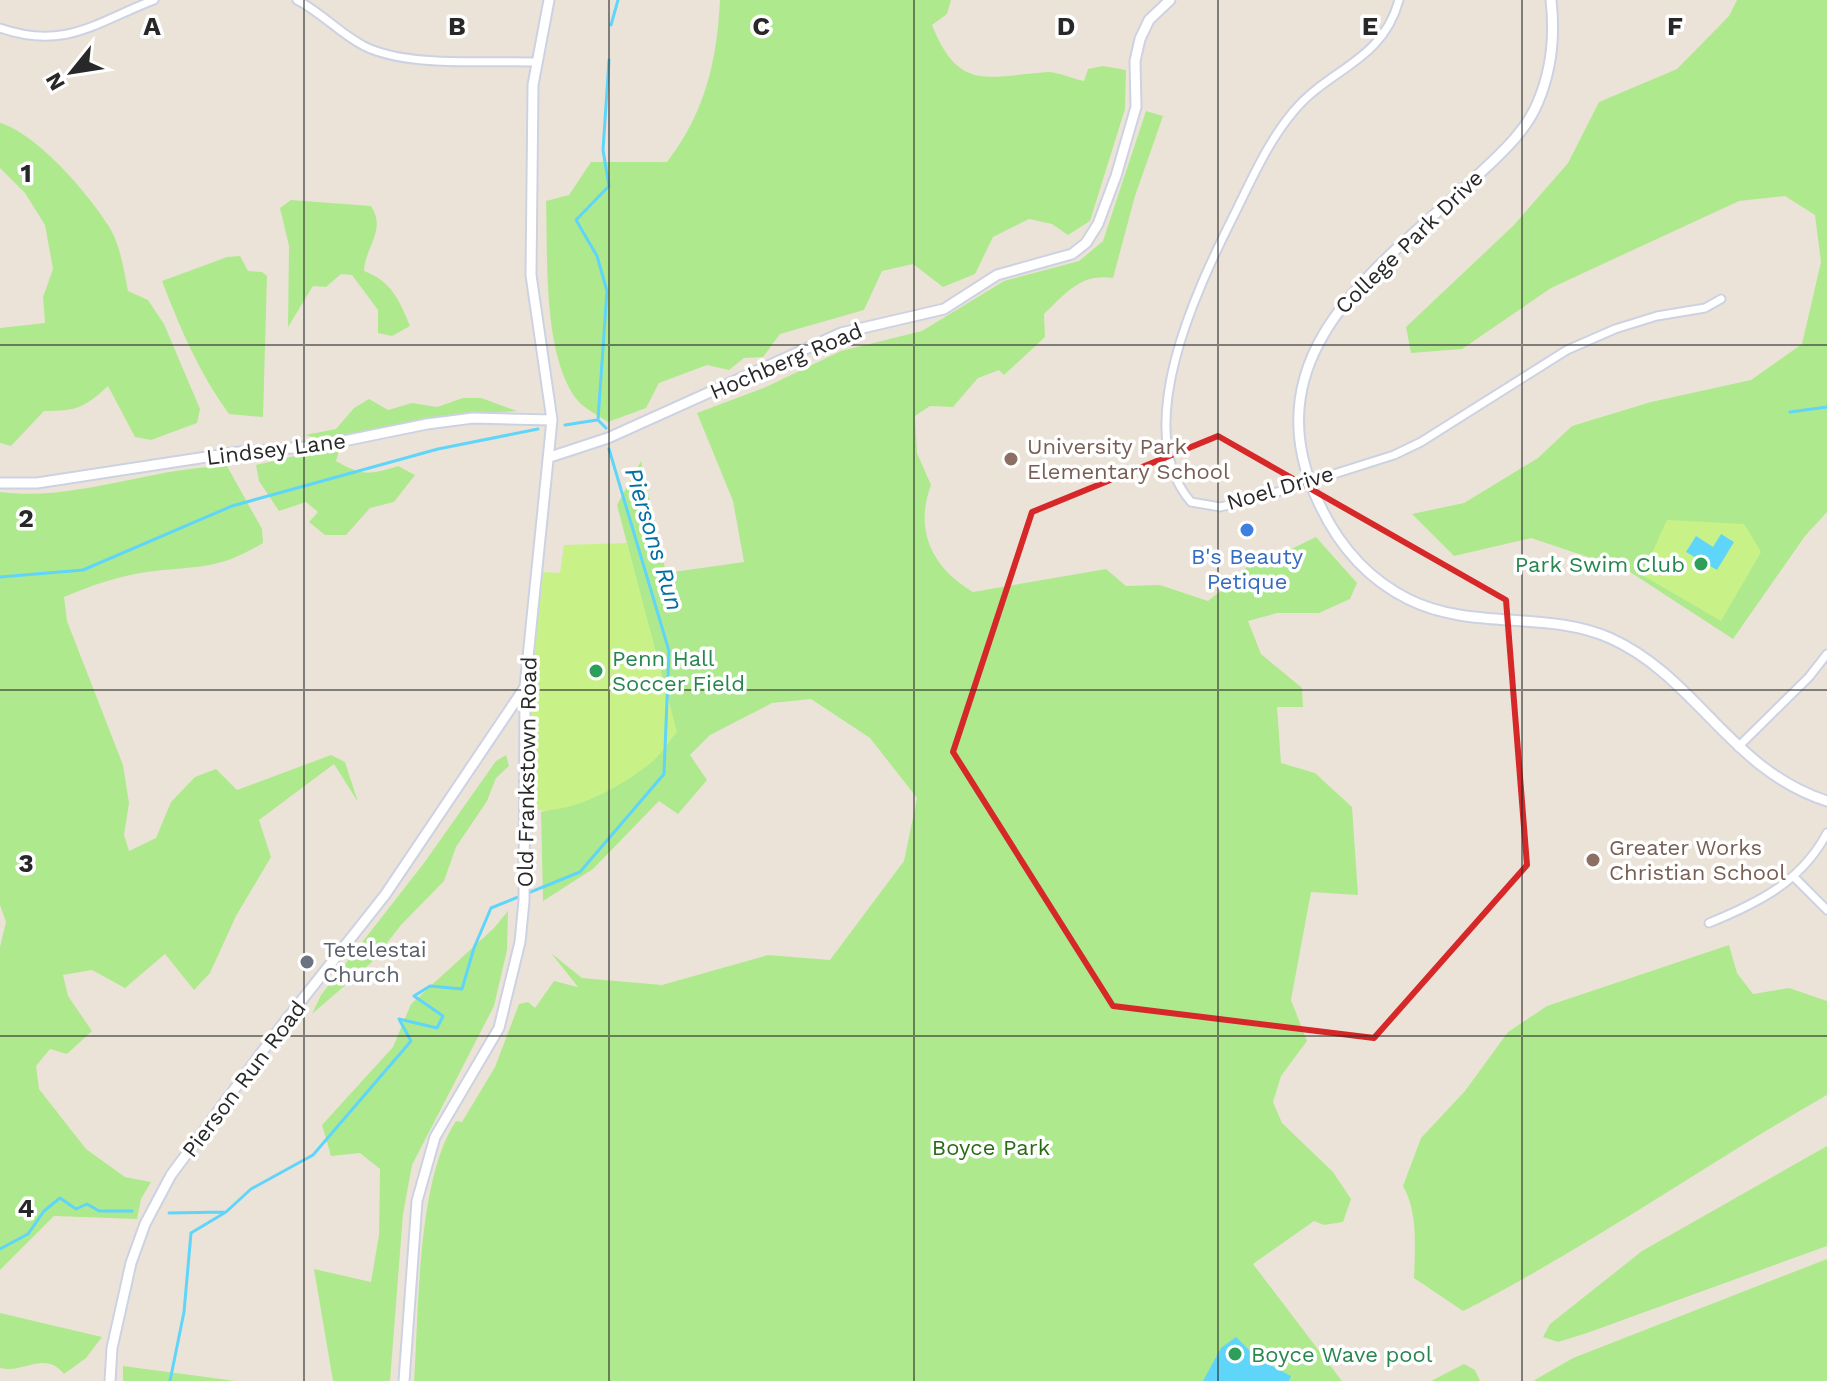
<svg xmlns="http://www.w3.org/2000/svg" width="1827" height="1381" font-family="'Work Sans',sans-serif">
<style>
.green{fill:#afe98e}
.pitch{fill:#c8f288}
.water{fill:#5fd5fa}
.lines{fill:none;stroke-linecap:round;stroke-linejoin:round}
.stream{stroke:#5fd5fa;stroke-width:3}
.minor-casing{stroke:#cdd2e3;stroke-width:11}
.tertiary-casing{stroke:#cdd2e3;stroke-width:13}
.minor{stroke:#fff;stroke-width:7}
.tertiary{stroke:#fff;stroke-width:9}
.marked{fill:none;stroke:#d62828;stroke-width:6;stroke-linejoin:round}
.grid{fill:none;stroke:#282828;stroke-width:2;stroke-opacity:0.55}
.education-dot{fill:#8d6e63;stroke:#fff;stroke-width:3}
.shop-dot{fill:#3f7fe0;stroke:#fff;stroke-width:3}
.leisure-dot{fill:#2e9e5b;stroke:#fff;stroke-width:3}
.worship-dot{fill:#6b7280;stroke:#fff;stroke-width:3}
.labels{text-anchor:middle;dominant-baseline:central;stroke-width:7;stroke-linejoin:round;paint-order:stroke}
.street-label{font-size:22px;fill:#282828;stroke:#fff}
.education-label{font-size:22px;fill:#785e54;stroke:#fff;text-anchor:start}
.shop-label{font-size:22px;fill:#366cbe;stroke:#fff}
.leisure-label{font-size:22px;fill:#27864d;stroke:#fff;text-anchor:start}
.worship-label{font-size:22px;fill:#5b616d;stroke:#fff;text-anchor:start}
.park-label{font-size:22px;fill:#276b12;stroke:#fff}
.water-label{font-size:24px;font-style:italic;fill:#0070a4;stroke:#fff}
.grid-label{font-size:26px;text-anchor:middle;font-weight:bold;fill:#282828;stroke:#fff;stroke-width:7;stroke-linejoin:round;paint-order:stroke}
</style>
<rect width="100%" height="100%" fill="#ece3d8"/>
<path class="green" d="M720,0H951L947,14L932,25C959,93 988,76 1048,72C1058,72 1073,79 1084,81L1088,69L1103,66L1126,70L1125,109L1090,221L1068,235L1052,224L1029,219L993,237L975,274L943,287L913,264L882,271L864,310L780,334L763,357L744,358L729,370L707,365L659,383L646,408L608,422C599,416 585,409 578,401C542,357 548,256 546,201L569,195L591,162H667C705,113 717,61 720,0Z
M1737,0H1827V512L1805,536L1733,639L1627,570L1531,538L1454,556L1412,514L1464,503L1538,458L1572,426L1651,402L1751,380L1802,344L1821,262L1815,215L1785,196L1739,201L1551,288L1462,349L1411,353L1406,327L1514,225L1568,163L1599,102L1677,69L1729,16Z
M1146,111L1163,116L1135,196L1113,278C1081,273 1066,293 1044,314L1045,337L1004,375L999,370L978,378L953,407L930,406L915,416L917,453L931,485C914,530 932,568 973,592L1106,569L1126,586L1160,585L1208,601L1236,579L1257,555L1283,553L1316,537L1357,583L1350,599L1319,613H1277L1248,621L1261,654L1302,688L1303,707H1277L1281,763L1315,773L1352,807L1358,895L1311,892L1291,1000L1307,1041L1281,1076L1273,1102L1282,1123L1333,1172L1351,1199L1343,1222L1324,1225L1314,1221L1253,1264L1342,1381H414C419,1309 417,1179 456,1121L462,1122L495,1067L519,1004L528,1002L535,1008L554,981L578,987L551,953L582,978L662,985L768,955L830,960L904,861L917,798L870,738L811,699L772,703L710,735L690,755L707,780L678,814L659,801L593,869L543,901L541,812C602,796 636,783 676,732L617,505L641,461L666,573L744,562L733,501L697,413L766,387L841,351L922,331L1004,281L1079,261L1103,241Z
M0,123C36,133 88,193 108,225C120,243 124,270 128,291L148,300L164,324L200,409L197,423L151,440L135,437L108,386C84,408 77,411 44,411L11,446L0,443V328L45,323L43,297L53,269L45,225L25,193L0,168Z
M291,200L371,206C387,230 365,247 364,271C391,281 399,299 410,326L392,336L378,333V310L352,275L341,274L326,287L313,286L288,327L289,246L280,208Z
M240,256L248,271L262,272L267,276L263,417L229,414C199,373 180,328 162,281L227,257Z
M463,398H481L517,411L426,418L324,440L305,435L336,429L354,408L369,399L388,410L412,403L437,407Z
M339,451L336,461C362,476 370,475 398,466L415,475L394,502L370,508L346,535H325L309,522L318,512L306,502L279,511L259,481L256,465L308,453Z
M227,466L262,529L263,543C220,569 202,566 155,571C123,574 93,585 64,597L67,621L123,765L129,803L124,835L129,851L156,838L171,802L195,777L216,769L237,790L331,755L345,762L358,802L334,764L259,820L271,857L236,916L210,973L194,990L165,954L125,988L92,970L63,975L68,996L92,1031L67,1054L50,1049L36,1066L39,1089L86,1149L125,1177L151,1182L141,1199L137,1219L54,1216L0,1270V947L6,922L0,905V492C75,502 152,467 227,466Z
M506,755L509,766L496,778L487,801L456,847L444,881L401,925L372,962L312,1014L321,995L424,863L496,761Z
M508,911L507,950L494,1006L412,1165L403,1214L390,1381H333L314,1269L371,1282L379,1235L380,1169L360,1153L331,1156L322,1125L393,1047L411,1004L494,928Z
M1729,945L1737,973L1753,994L1789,988L1827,1001V1095C1704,1165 1589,1247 1463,1311L1414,1278C1415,1248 1418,1212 1403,1186L1421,1138L1465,1091L1508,1032L1547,1006Z
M1827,1146V1246L1587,1333L1558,1342L1543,1337L1550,1324L1642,1251Z
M1827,1259V1381H1533L1573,1358Z
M0,1313L102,1337L86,1358L64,1374C44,1350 25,1374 0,1368Z
M1464,1364L1475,1370L1480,1381H1431Z
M123,1366L236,1381H123Z"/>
<path class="pitch" d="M1667,520L1744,524L1761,552L1721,621L1642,575Z
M627,543L677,732C669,741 662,753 653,761C626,784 564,820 528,808L529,688L543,572L560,573L564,545Z"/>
<path class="water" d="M1721,534L1734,542L1717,570L1686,552L1696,536L1713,547Z
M1236,1337L1258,1359L1291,1376L1289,1381H1203L1221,1348Z"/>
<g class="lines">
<path class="stream" d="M611,25L618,0
M1790,412L1827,407
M565,425L597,420
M606,428L598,420L607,291L597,256L576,220L609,186L603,150L609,60
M0,577L83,570L232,506L438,449L538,429
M169,1213L226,1212
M0,1249L28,1234L44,1211L60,1198L76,1209L87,1204L99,1211H132
M170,1381L184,1312L191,1233L226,1212L251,1189L313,1155L411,1041L399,1019L437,1028L443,1016L414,996L430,986L462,989L474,948L491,908L580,872L664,774L669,651L609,449"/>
<g class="minor-casing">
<path id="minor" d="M297,0C321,12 339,33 364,46C408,68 487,60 537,62
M1399,0C1382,62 1329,68 1293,112C1267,143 1251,181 1233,217C1197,289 1129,430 1191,502L1220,507L1252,500L1394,455L1421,442L1567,350L1615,329L1657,316L1705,308L1721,299
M0,28C66,51 98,21 154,0
M1738,747L1809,677L1827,654
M1794,877L1827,910
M1709,923C1758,903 1801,882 1827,833"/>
</g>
<g class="tertiary-casing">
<path id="tertiary" d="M1551,0C1555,35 1552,69 1538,102C1526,132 1499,155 1476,177C1386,262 1253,347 1314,492C1333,538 1362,576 1408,599C1471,631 1546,610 1610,638C1697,677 1730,770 1827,801
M550,457L608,438L841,333L944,309L997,275L1072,254L1086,243L1098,224L1116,176L1136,107L1135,61L1140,39L1149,20L1170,0
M0,483H37L239,452L319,446L427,424L473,418L552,420
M110,1381L112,1348L131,1263L145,1224L171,1175L279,1029L385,895L525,687
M404,1381L417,1201L435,1137L499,1028L520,942L524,901L525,687L552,420L531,275L533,85L549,0"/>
</g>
<use href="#minor" class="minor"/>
<use href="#tertiary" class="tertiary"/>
</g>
<path class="marked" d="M1218,436L1506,600L1527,865L1374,1038L1113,1006L953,752L1032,512Z"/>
<path class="grid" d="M304,0V1381M609,0V1381M914,0V1381M1218,0V1381M1522,0V1381M0,345H1827M0,690H1827M0,1036H1827"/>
<g class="education-dot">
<circle cx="1011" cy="459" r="8"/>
<circle cx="1593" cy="860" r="8"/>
</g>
<circle class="shop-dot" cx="1247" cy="530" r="8"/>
<g class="leisure-dot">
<circle cx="1701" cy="564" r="8"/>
<circle cx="596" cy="671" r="8"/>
<circle cx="1235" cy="1354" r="8"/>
</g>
<circle class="worship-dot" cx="307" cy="962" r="8"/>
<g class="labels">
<g class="street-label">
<text transform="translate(1409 242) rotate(-44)">College Park Drive</text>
<text transform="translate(786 361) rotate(-23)">Hochberg Road</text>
<text transform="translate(276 449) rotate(-7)">Lindsey Lane</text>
<text transform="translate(1280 488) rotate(-16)">Noel Drive</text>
<text transform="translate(527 772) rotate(-89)">Old Frankstown Road</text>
<text transform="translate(244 1079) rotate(-53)">Pierson Run Road</text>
</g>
<g class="education-label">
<text x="1027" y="446">University Park<tspan x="1027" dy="25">Elementary School</tspan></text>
<text x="1609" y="847">Greater Works<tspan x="1609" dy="25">Christian School</tspan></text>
</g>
<g class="shop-label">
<text x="1247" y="556">B's Beauty<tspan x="1247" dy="25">Petique</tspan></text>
</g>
<g class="leisure-label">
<text x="1685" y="564" text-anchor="end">Park Swim Club</text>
<text x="612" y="658">Penn Hall<tspan x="612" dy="25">Soccer Field</tspan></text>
<text x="1251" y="1354">Boyce Wave pool</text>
</g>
<g class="worship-label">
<text x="323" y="949">Tetelestai<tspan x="323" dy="25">Church</tspan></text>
</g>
<g class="park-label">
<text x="991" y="1147">Boyce Park</text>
</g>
<g class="water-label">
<text transform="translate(654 539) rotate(73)">Piersons Run</text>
</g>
</g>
<g class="grid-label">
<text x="152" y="35">A</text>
<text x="457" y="35">B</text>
<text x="761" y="35">C</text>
<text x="1066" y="35">D</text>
<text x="1370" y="35">E</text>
<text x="1675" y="35">F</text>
<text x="26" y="182">1</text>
<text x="26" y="527">2</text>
<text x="26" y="872">3</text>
<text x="26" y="1217">4</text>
</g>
<g transform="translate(72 72) rotate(240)" stroke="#ffffff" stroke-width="6" paint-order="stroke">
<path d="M0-6L14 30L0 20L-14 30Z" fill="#282828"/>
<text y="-12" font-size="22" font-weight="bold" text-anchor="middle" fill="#282828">N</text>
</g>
</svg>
